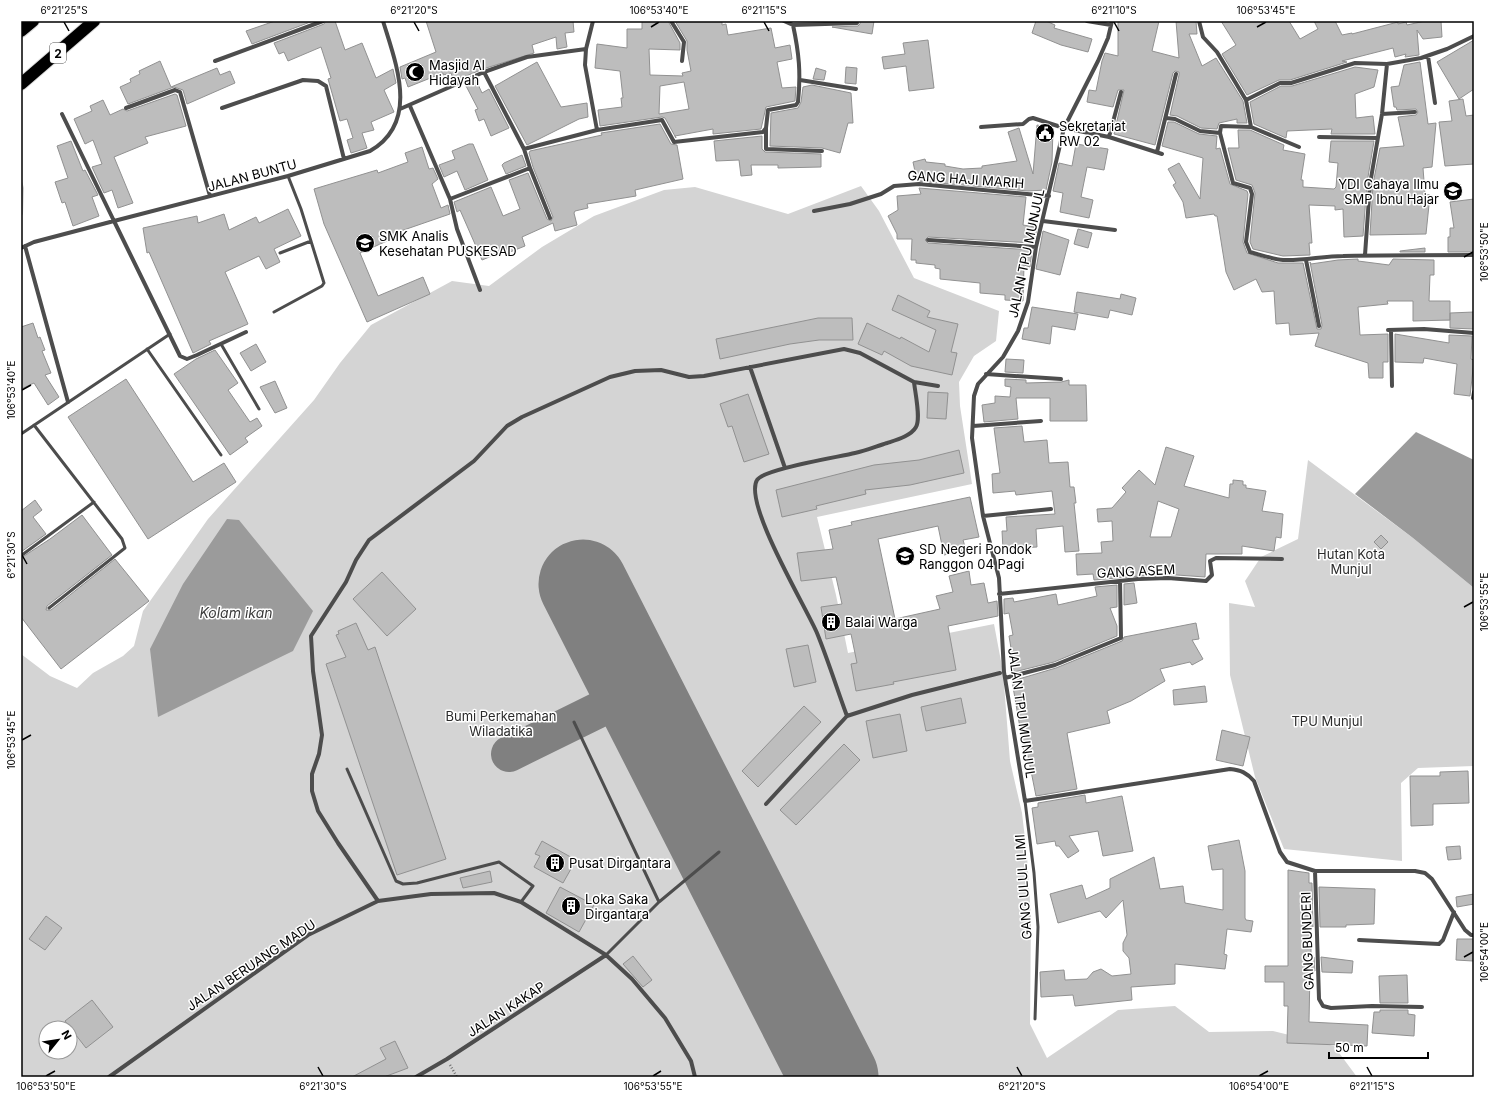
<svg xmlns="http://www.w3.org/2000/svg" width="1495" height="1098" font-family="Inter,sans-serif">
<style>
.green{fill:#d4d4d4;fill-rule:evenodd}
.water{fill:#9b9b9b}
.lines{fill:none;stroke-linecap:round;stroke-linejoin:round}
.taxiway{stroke:#808080;stroke-width:36}
.runway{stroke:#808080;stroke-width:89}
.building{fill:#bdbdbd;stroke:#919191;fill-rule:evenodd}
.motorway-casing{stroke:#dbdbdb;stroke-width:14}
.path{stroke:#6f6f6f;stroke-width:2.5;stroke-dasharray:1 2;stroke-linecap:butt}
.service{stroke:#4d4d4d;stroke-width:3}
.minor{stroke:#4d4d4d;stroke-width:4}
.motorway{stroke:#000;stroke-width:12}
.ticks{fill:none;stroke:#000;stroke-width:1.5}
.labels{text-anchor:middle;dominant-baseline:central;stroke-width:3;stroke-linejoin:round;paint-order:stroke}
.shield{fill:#fff;stroke:#4c4c4c;stroke-width:1}
.shield-label{font-size:12px;font-weight:bold;fill:#000}
.poi-label{font-size:13px;fill:#000;stroke:#fff;text-anchor:start}
.street-label{font-size:13px;fill:#000;stroke:#fff}
.park-label{font-size:13px;fill:#2b2b2b;stroke:#fff}
.water-label{font-size:14px;font-style:italic;fill:#3c3c3c;stroke:#fff}
.neatline{fill:none;stroke:#000;stroke-width:1.5}
.ticks-label{font-size:10px;text-anchor:middle;fill:#000}
</style>
<rect width="100%" height="100%" fill="#fff"/>
<path class="green" d="M21,178L24,188L23,214L21,217Z
M861,186L879,211L914,278L999,311L996,341L974,356L959,382L960,406L972,484L817,517L836,595L848,653L994,624L1003,672L1010,761L1022,813L1027,856L1031,917L1030,1024L1047,1058L1118,1010L1175,1006L1209,1032L1273,1031L1334,1046L1357,1077H21V654L50,676L77,688L93,673L123,656L134,646L143,611L208,519L314,400L340,363L371,325L452,281L489,286L542,247L594,216L664,190L695,187L788,214ZM46,1028H70V1052H46Z
M1308,460L1413,538L1474,588V766L1418,768L1401,783L1402,861L1284,849L1255,777L1230,675L1229,603L1255,607L1245,581L1261,557L1298,539Z"/>
<path class="water" d="M1416,432L1474,460V588L1413,538L1355,494Z
M227,519L239,520L313,611L293,651L158,717L150,649L183,584Z"/>
<g class="lines">
<path class="taxiway" d="M509,754L637,691"/>
<path class="runway" d="M583,584L834,1077"/>
</g>
<path class="building" d="M275,21H313L252,44L246,31Z
M326,21H335L345,50L362,43L376,78L393,69L394,74L396,83L384,90L394,112L371,122L374,130L362,133L367,148L351,153L347,140L353,138L347,119L340,121L328,79L331,78L321,47L288,61L284,52L279,54L274,43L324,24Z
M426,21H573L574,32L565,33L567,47L557,49L556,37L532,45L534,53L483,69L454,81L451,73L443,75V73L408,87L405,78L402,79L400,67L436,52Z
M642,21H668L680,43V50L649,49L650,75L683,76L682,73L691,71L687,50V41L675,21H722V25L726,24L728,35L771,28L775,48L790,45L792,59L777,62L782,88L796,87L795,101L766,107L761,129L713,134V129L675,136L676,138L665,118L662,117L600,126L598,110L622,107L621,98H623L620,71L595,68L597,44L627,48V29H642ZM684,82L689,109L659,114L660,86Z
M860,21H874L872,34L832,27L858,26L860,24Z
M1036,21H1046L1055,25L1054,28L1092,39L1088,52L1061,45L1032,33Z
M1118,21H1159L1152,51L1179,58L1176,21H1196L1197,34H1189L1202,66L1216,58L1243,101L1247,123H1237V119L1219,123L1217,129L1201,128L1177,116L1170,115L1179,75V72L1175,71L1173,73L1155,145L1114,134L1124,90H1118L1113,107L1087,102L1089,90L1096,91L1102,61L1105,53L1118,56Z
M1221,21H1289L1300,39L1318,29L1314,21H1335L1342,35L1352,33V34L1398,22V24L1406,22L1407,25L1425,21H1441L1442,37L1423,39L1417,30L1419,55L1405,57L1406,54L1395,57L1393,48L1342,61L1347,62L1290,80H1279L1247,95L1222,54L1236,45Z
M928,40L934,88L909,91L906,66L884,69L882,57L905,54L903,43Z
M1474,40V89L1459,99L1437,62Z
M160,61L171,87L217,68L220,75L230,71L235,83L187,104L183,90L174,87L128,104L120,87L131,82L130,79L140,74L139,71Z
M537,62L561,107L587,103L588,117L579,119L527,145L495,86Z
M1420,62L1428,124L1436,123L1432,167L1423,168L1425,194L1430,195L1426,234L1370,235L1373,184L1380,148L1404,146L1398,117L1416,115L1418,112L1416,109L1397,110L1396,107H1394L1391,87L1399,86L1404,65Z
M846,67L857,68L856,84L845,83Z
M1355,67L1378,70L1374,87L1355,94L1356,118L1373,116L1375,134H1331L1332,129L1287,131L1286,138L1254,124L1250,102L1281,86H1292Z
M816,68L826,71L824,80L813,79Z
M476,80L482,93L489,89L509,128L491,136L484,119L479,121L475,110L478,109L465,84Z
M812,85L851,93L853,123H848L840,153L822,148L770,146L771,113L798,108L801,102L803,87Z
M175,94L177,95L186,126L145,137L148,143L114,157L133,203L118,208L112,190L104,193L92,167L102,164L93,140L85,144L74,119L92,111L90,106L103,100L110,115L123,109L127,111Z
M1463,99L1466,116L1474,115V164L1445,166L1439,122L1452,121L1449,101Z
M1168,122H1174L1199,134L1217,136L1216,149L1220,148L1230,184L1247,191L1248,194L1243,242L1247,253L1278,263H1303L1317,329H1321L1322,325L1310,262L1311,264L1338,260L1358,259V261L1389,265L1393,259L1434,260V275H1430L1429,301H1450V320L1413,321V301H1387L1388,304L1358,307L1360,335L1388,334V362H1383V378H1369L1368,363L1315,346L1319,333L1290,335L1289,323L1276,324L1274,291L1262,292L1256,279L1234,290L1226,272L1217,216H1215L1214,214L1186,218L1183,202L1173,185L1176,183L1168,169L1179,163L1200,199L1203,158L1162,146Z
M660,124L671,144L677,145L683,179L635,190L636,196L587,204L588,208L575,211L574,213L577,225L555,231L553,223L522,237L525,246L505,254L504,251L482,260L460,210L457,212L454,202L491,187L503,216L520,209L509,180L528,173L547,219L551,221L553,217L533,167L529,153L530,151L602,135L601,133Z
M1037,125L1053,128L1052,162L1046,190L1028,191L917,181L913,162L925,159L926,162L945,164V166L963,169L982,168V166L1017,161L1008,132L1019,128L1033,174Z
M1238,130H1250L1284,145L1283,150L1305,154L1301,180H1303V187L1334,189L1336,187L1338,163L1329,162L1331,141H1374L1367,183L1363,236L1344,237L1343,209L1335,210V206L1309,205L1312,243H1309L1310,255L1283,256L1253,249L1250,242L1255,193L1252,185L1236,180L1228,148H1239Z
M762,136V149L765,152L821,154V167L778,168V165H751L752,175L741,176L739,160L716,161L714,141Z
M71,141L83,171L85,170L98,195L92,197L99,216L73,226L65,202L62,203L55,182L68,178L57,146Z
M469,144H473L488,180L465,190L457,171L444,177L439,165L455,159L452,151Z
M1076,144L1108,149L1104,170L1087,167L1081,197L1093,200L1089,218L1060,212L1063,193L1053,191L1059,163L1072,166Z
M422,147L429,169L433,168L438,179L432,184L441,208L448,205L450,214L395,233L396,237L360,253L378,296L423,277L430,294L367,322L324,224L314,189L377,170L378,173L408,162L405,153Z
M522,155L526,166L506,174L502,165L504,163Z
M919,188L1026,197L1023,225L1035,227L1034,229H1037L1033,243L928,237L925,240L928,243L1032,250L1030,267L1024,265L1023,301L1005,300V295L980,293V283L940,279V269L935,268V265L916,263V260H911L912,239H897V234L888,216L898,210L897,196L921,194Z
M1474,199V252H1448V237H1450V228H1454L1450,202Z
M288,209L301,236L274,249L280,262L266,269L259,256L225,272L248,324L209,341L211,344L193,353L149,252L147,253L143,228L197,216L198,223L224,214L229,230L256,217L259,223Z
M1078,229L1092,233L1088,248L1074,244Z
M1043,231L1069,240L1060,275L1036,269Z
M1425,248V252H1400V251Z
M1077,292L1120,299L1121,294L1136,298L1132,315L1110,310L1108,318L1074,312Z
M898,295L930,311L927,317L958,324L951,352L957,353L952,375L911,366L884,351L882,355L858,344L867,323L900,339L901,337L929,352L936,330L892,310Z
M1032,307L1078,314L1075,330L1052,326L1050,344L1022,339L1024,328H1028Z
M1474,312V329L1450,328V313Z
M818,318H852L853,340H819L790,344L720,359L716,339Z
M33,323L38,338L40,337L45,350L42,351L51,373L45,375L59,397L48,405L34,383L21,389V327Z
M1395,334L1449,343V335L1472,336L1471,359L1474,360L1470,396L1454,394L1457,364L1424,358L1423,363L1395,362Z
M256,344L266,362L251,371L240,353Z
M215,350L238,383L228,390L250,422L257,418L262,426L245,438L248,442L230,455L174,374L196,359Z
M1006,359L1024,360L1023,373L1005,372Z
M126,379L193,482L224,463L236,482L148,539L68,417Z
M1005,379L1026,380V383L1061,382L1069,380V385H1086L1087,421H1050V398H1016L1018,419L984,422L982,405L995,403V396L1010,397L1011,387L1005,386Z
M275,381L287,408L275,413L260,387Z
M928,392L948,393L946,419L927,418Z
M748,394L769,454L744,462L732,426L728,427L720,404Z
M1022,426L1024,442L1047,440L1049,463L1068,462L1070,487H1074L1076,503H1074L1079,551L1065,552L1063,526L1036,529L1037,547L1003,549L1002,531H1007L1006,517L1055,514L1052,491L1016,495L1015,491L993,493L992,474L1000,473L994,428Z
M1166,447L1194,456L1184,486L1229,498L1230,484H1233V480L1243,481V485H1246V488L1266,491L1262,511L1283,514L1281,538L1276,537L1274,551L1242,546V554H1206L1205,577L1163,574L1094,580L1093,574L1077,575L1076,554L1102,553L1101,542L1113,541L1112,521L1098,522L1097,509L1112,508L1126,492L1122,488L1139,470L1155,485ZM1158,501L1179,509L1171,537H1150Z
M959,450L964,473L910,485L865,490L866,494L816,506L817,509L782,517L776,490L874,465L919,460Z
M970,497L979,537L963,540L966,550L944,555L938,526L878,539L895,619L940,609L936,596L953,592L949,576L969,571L971,585L984,583L988,603L997,601L998,616L948,626L956,670L893,682L894,684L856,691L851,664L857,663L851,634L826,639L821,607L842,604L836,577L801,581L797,553L833,549L829,530L852,525L851,522Z
M35,500L42,510L33,517L46,534L21,552V511Z
M82,515L112,555L47,606L46,610H51L115,559L149,601L61,669L21,617V558L50,539Z
M1381,535L1388,542L1381,549L1374,542Z
M382,572L416,609L387,636L353,599Z
M1134,583L1137,603L1124,605V584Z
M1117,585V607L1110,608L1117,626V636L1054,662L1014,672L1009,649L1011,648L1009,636L1013,635L1009,613L1004,614V599L1013,598L1014,602L1056,594L1058,605L1097,596L1095,587Z
M356,623L368,650L375,647L446,859L397,875L326,664L346,657L336,635L339,634L338,631Z
M1196,623L1199,639L1192,640L1203,659L1192,665L1190,662L1160,669L1165,681L1131,701L1107,711L1110,723L1067,733L1077,789L1036,796L1028,756L1025,757L1012,681L1056,668L1122,641L1124,637Z
M808,645L816,682L794,687L786,649Z
M1205,686L1207,702L1174,705L1173,690Z
M961,698L966,723L926,731L921,707Z
M804,706L821,722L758,787L742,771Z
M900,714L907,751L873,758L866,721Z
M1222,730L1250,737L1243,766L1216,760Z
M844,744L860,760L796,825L780,810Z
M1468,771L1469,803L1433,804V825L1411,826L1410,776H1440V772Z
M1085,795L1086,803L1122,796L1133,851L1103,856L1098,831L1069,836L1079,851L1068,858L1059,846H1056L1055,841L1037,844L1032,808L1038,807V803Z
M1239,840L1245,871V918L1246,920L1253,921L1251,932L1227,929L1224,954L1227,955L1225,969L1175,964V984L1131,987L1132,1000L1075,1006L1073,995L1041,997L1040,972L1064,970L1065,980L1087,979L1093,972L1101,969L1112,976L1131,974L1129,958L1123,951V943L1127,935L1123,900L1106,918L1100,911L1058,923L1050,894L1082,885L1086,899L1110,888V879L1154,857L1160,889L1183,886L1185,903L1223,910V869L1212,870L1208,846Z
M542,841L576,860L563,883L534,867L540,856L535,854Z
M1460,846L1461,859L1448,860L1446,847Z
M1288,870L1309,873V883H1312L1313,927H1311V957H1314L1315,971H1310L1309,1022L1368,1025L1367,1046L1287,1043L1288,1006H1284V982H1265V966H1288Z
M490,871L492,882L463,888L460,878Z
M560,887L594,905L579,932L546,913Z
M1319,887L1375,889L1374,924L1346,925V927H1320Z
M1474,894V904L1457,907L1456,897Z
M46,916L62,928L45,950L29,939Z
M1457,939H1474L1473,961L1456,960Z
M633,956L652,980L643,987L623,964Z
M1321,957L1353,961L1352,973L1322,972Z
M1407,975L1408,1003H1380L1379,976Z
M92,1000L113,1027L86,1048L65,1021Z
M1380,1010H1408V1014L1415,1015L1414,1036L1372,1033L1374,1012H1380Z
M395,1041L408,1068L384,1077H352L386,1059L380,1048Z"/>
<g class="lines">
<g class="motorway-casing">
<path id="motorway" d="M21,31L33,21
M21,84L94,21"/>
</g>
<path class="path" d="M450,1065L457,1077"/>
<path class="service" d="M280,253L311,241
M274,312L322,286L324,283L301,209L288,176
M221,344L259,409
M147,349L221,455
M34,425L122,539L125,548L49,608
M21,434L170,334
M22,555L94,502
M574,722L659,902
M347,769L396,881L403,884L417,883L499,862L533,886L521,902
M1025,801L1034,873L1038,927L1035,1019
M606,955L659,902L719,852"/>
<path class="minor" d="M593,21L586,49L585,65L597,130
M671,21L684,42L682,61
M784,21L793,25L857,23
M1087,21L1111,25
M1112,21L1108,38L1098,61L1064,128L1036,247L1028,302L1018,331L1003,357L978,384L974,396L972,438L983,516L999,578L1004,672L1025,801L1230,769C1241,770 1247,773 1254,781L1280,852L1287,862L1315,871H1415L1425,873L1432,879L1465,930L1471,935H1474
M1199,21L1203,37L1217,52L1246,100L1251,127L1221,126L1220,133L1233,183L1250,188L1252,194L1246,242L1250,252C1261,255 1272,259 1283,260C1303,261 1323,256 1343,256C1387,255 1430,255 1474,255
M1428,56L1435,103
M215,61L323,21
M484,72L524,149L530,168L550,218
M800,80L856,89
M1246,100L1280,83H1291L1355,63L1387,64L1421,58L1447,49L1474,36
M410,106L450,199L457,229L480,290
M126,108L175,90L180,92L210,196
M222,108L303,80L318,81L326,86L344,159
M400,109L484,72L527,57L586,49
M62,114L114,221L288,176L370,151C420,122 396,64 383,21
M1382,114L1415,112
M1166,118L1175,119L1200,131L1220,133
M981,127L1023,124L1029,119L1033,118L1064,128L1109,137L1162,154
M1251,127L1299,147
M766,128V149L822,151
M1109,137L1121,92
M1319,137L1377,138
M524,149L597,130L662,120L674,142L763,132L766,128L768,110L796,105L798,102C801,73 799,53 793,25
M1157,152L1176,74
M450,199L530,168
M814,211L850,204L881,194L894,186L919,184L1049,196
M1043,221L1115,230
M928,240L1036,247
M25,246L68,402
M21,248L34,242L114,221L180,356L187,359L197,355L246,332
M1365,255L1370,184L1382,114L1387,64
M1306,260L1319,326
M1388,330L1424,329L1474,333
M1391,330L1392,386
M750,367L785,468
M986,374L1061,379
M914,382L938,386
M1473,398L1474,392
M973,426L1041,421
M983,516L1051,509
M999,594L1138,579L1168,578L1206,581L1212,575L1210,561L1216,558L1282,559
M1005,678L1055,665L1121,638L1120,581
M847,716L912,695L1000,673
M1315,871L1319,999L1323,1006L1331,1008L1372,1006L1422,1007
M378,901L338,843L318,811L312,791V774L319,754L322,735L313,671L311,636L346,582L356,560L369,540L474,461L507,426L522,417L610,377L635,371L661,370L689,377L704,376L844,349L860,353L914,382C915,392 921,419 916,427C911,436 896,440 887,443C877,446 866,451 855,453C839,457 763,469 757,480C743,503 806,607 817,633C828,660 837,689 847,716L766,804
M1359,940L1439,944L1443,940L1454,912
M109,1077L308,935L378,901L431,894L494,893L521,902L606,955L632,979L665,1018L691,1061L695,1077
M416,1077L447,1059L606,955"/>
<use href="#motorway" class="motorway"/>
</g>
<path class="ticks" d="M64,22L69,31M414,22L419,31M764,22L769,31M1114,22L1119,31M651,27L659,22M1257,27L1266,22M1464,257L1473,252M22,390L31,385M22,555L27,564M1464,607L1473,602M22,740L31,735M1464,957L1473,952M318,1067L323,1076M1017,1067L1022,1076M1367,1067L1372,1076M46,1076L55,1071M653,1076L661,1071M1259,1076L1268,1071"/>
<defs>
<g id="mosque-disc" transform="scale(1)"><circle r="9.5" fill="#000" stroke="#fff"/><path d="M3.5-4.9A6 6 0 1 0 3.5 4.9A5 5 0 1 1 3.5-4.9Z" fill="#fff"/></g>
<g id="civic-disc" transform="scale(1)"><circle r="9.5" fill="#000" stroke="#fff"/><path d="M-.6-6.5H3V-4.5H.6V-3L4-1V1h2V6H-6V1h2V-1L-.6-3ZM-1.2 2.5V6h2.4V2.5Z" fill="#fff"/></g>
<g id="school-disc" transform="scale(1)"><circle r="9.5" fill="#000" stroke="#fff"/><path d="M0-5L7-2L0 1L-7-2ZM-4 1L0 2.5L4 1V4Q0 6-4 4Z" fill="#fff"/></g>
<g id="building-disc" transform="scale(1)"><circle r="9.5" fill="#000" stroke="#fff"/><path d="M-4-6H4V6H1V3H-1V6H-4ZM-2.5-4.3h1.7v1.8h-1.7ZM.8-4.3h1.7v1.8H.8ZM-2.5-1h1.7V.8h-1.7ZM.8-1h1.7V.8H.8Z" fill="#fff"/></g>
</defs>
<g fill-rule="evenodd">
<use href="#mosque-disc" x="415" y="72"/>
<use href="#civic-disc" x="1045" y="133"/>
<use href="#school-disc" x="1453" y="191"/>
<use href="#school-disc" x="365" y="243"/>
<use href="#school-disc" x="905" y="556"/>
<use href="#building-disc" x="831" y="622"/>
<use href="#building-disc" x="555" y="863"/>
<use href="#building-disc" x="571" y="906"/>
</g>
<g class="labels">
<rect class="shield" x="50" y="43" width="16" height="20" rx="3"/>
<g class="shield-label">
<text x="58" y="53">2</text>
</g>
<g class="poi-label">
<text x="429" y="65">Masjid Al<tspan x="429" dy="15">Hidayah</tspan></text>
<text x="1059" y="126">Sekretariat<tspan x="1059" dy="15">RW 02</tspan></text>
<text x="1439" y="184" text-anchor="end">YDI Cahaya Ilmu<tspan x="1439" dy="15">SMP Ibnu Hajar</tspan></text>
<text x="379" y="236">SMK Analis<tspan x="379" dy="15">Kesehatan PUSKESAD</tspan></text>
<text x="919" y="549">SD Negeri Pondok<tspan x="919" dy="15">Ranggon 04 Pagi</tspan></text>
<text x="845" y="622">Balai Warga</text>
<text x="569" y="863">Pusat Dirgantara</text>
<text x="585" y="899">Loka Saka<tspan x="585" dy="15">Dirgantara</tspan></text>
</g>
<g class="street-label">
<text transform="translate(252 175) rotate(-15)">JALAN BUNTU</text>
<text transform="translate(966 179) rotate(4)">GANG HAJI MARIH</text>
<text transform="translate(1026 253) rotate(-78)">JALAN TPU MUNJUL</text>
<text transform="translate(1136 571) rotate(-3)">GANG ASEM</text>
<text transform="translate(1022 713) rotate(82)">JALAN TPU MUNJUL</text>
<text transform="translate(1023 887) rotate(-94)">GANG ULUL ILMI</text>
<text transform="translate(1307 941) rotate(-92)">GANG BUNDERI</text>
<text transform="translate(251 965) rotate(-34)">JALAN BERUANG MADU</text>
<text transform="translate(506 1009) rotate(-33)">JALAN KAKAP</text>
</g>
<g class="park-label">
<text x="1351" y="554">Hutan Kota<tspan x="1351" dy="15">Munjul</tspan></text>
<text x="501" y="716">Bumi Perkemahan<tspan x="501" dy="15">Wiladatika</tspan></text>
<text x="1327" y="721">TPU Munjul</text>
</g>
<g class="water-label">
<text x="236" y="612">Kolam ikan</text>
</g>
</g>
<rect width="1495" height="1098" fill="none" stroke="#ffffff" stroke-width="44"/>
<g transform="translate(58 1040) rotate(60)"><circle r="19" fill="#ffffff" stroke="#999999"/>
<path d="M0-3L7 15L0 10L-7 15Z" fill="#000000"/>
<text y="-6" font-size="11" font-weight="bold" text-anchor="middle" fill="#000000">N</text>
</g>
<path d="M1329 1052v6h99v-6" fill="none" stroke="#000000" stroke-width="2"/>
<text x="1335" y="1052" font-size="12" fill="#000000" stroke="#ffffff" stroke-width="3" paint-order="stroke">50 m</text>
<rect x="22" y="22" width="1451" height="1054" class="neatline"/>
<g class="ticks-label">
<text x="64" y="14">6°21'25"S</text>
<text x="414" y="14">6°21'20"S</text>
<text x="659" y="14">106°53'40"E</text>
<text x="764" y="14">6°21'15"S</text>
<text x="1114" y="14">6°21'10"S</text>
<text x="1266" y="14">106°53'45"E</text>
<text transform="translate(1484 252) rotate(-90)" y="4">106°53'50"E</text>
<text transform="translate(11 390) rotate(-90)" y="4">106°53'40"E</text>
<text transform="translate(11 555) rotate(-90)" y="4">6°21'30"S</text>
<text transform="translate(1484 602) rotate(-90)" y="4">106°53'55"E</text>
<text transform="translate(11 740) rotate(-90)" y="4">106°53'45"E</text>
<text transform="translate(1484 952) rotate(-90)" y="4">106°54'00"E</text>
<text x="46" y="1090">106°53'50"E</text>
<text x="323" y="1090">6°21'30"S</text>
<text x="653" y="1090">106°53'55"E</text>
<text x="1022" y="1090">6°21'20"S</text>
<text x="1259" y="1090">106°54'00"E</text>
<text x="1372" y="1090">6°21'15"S</text>
</g>
</svg>
